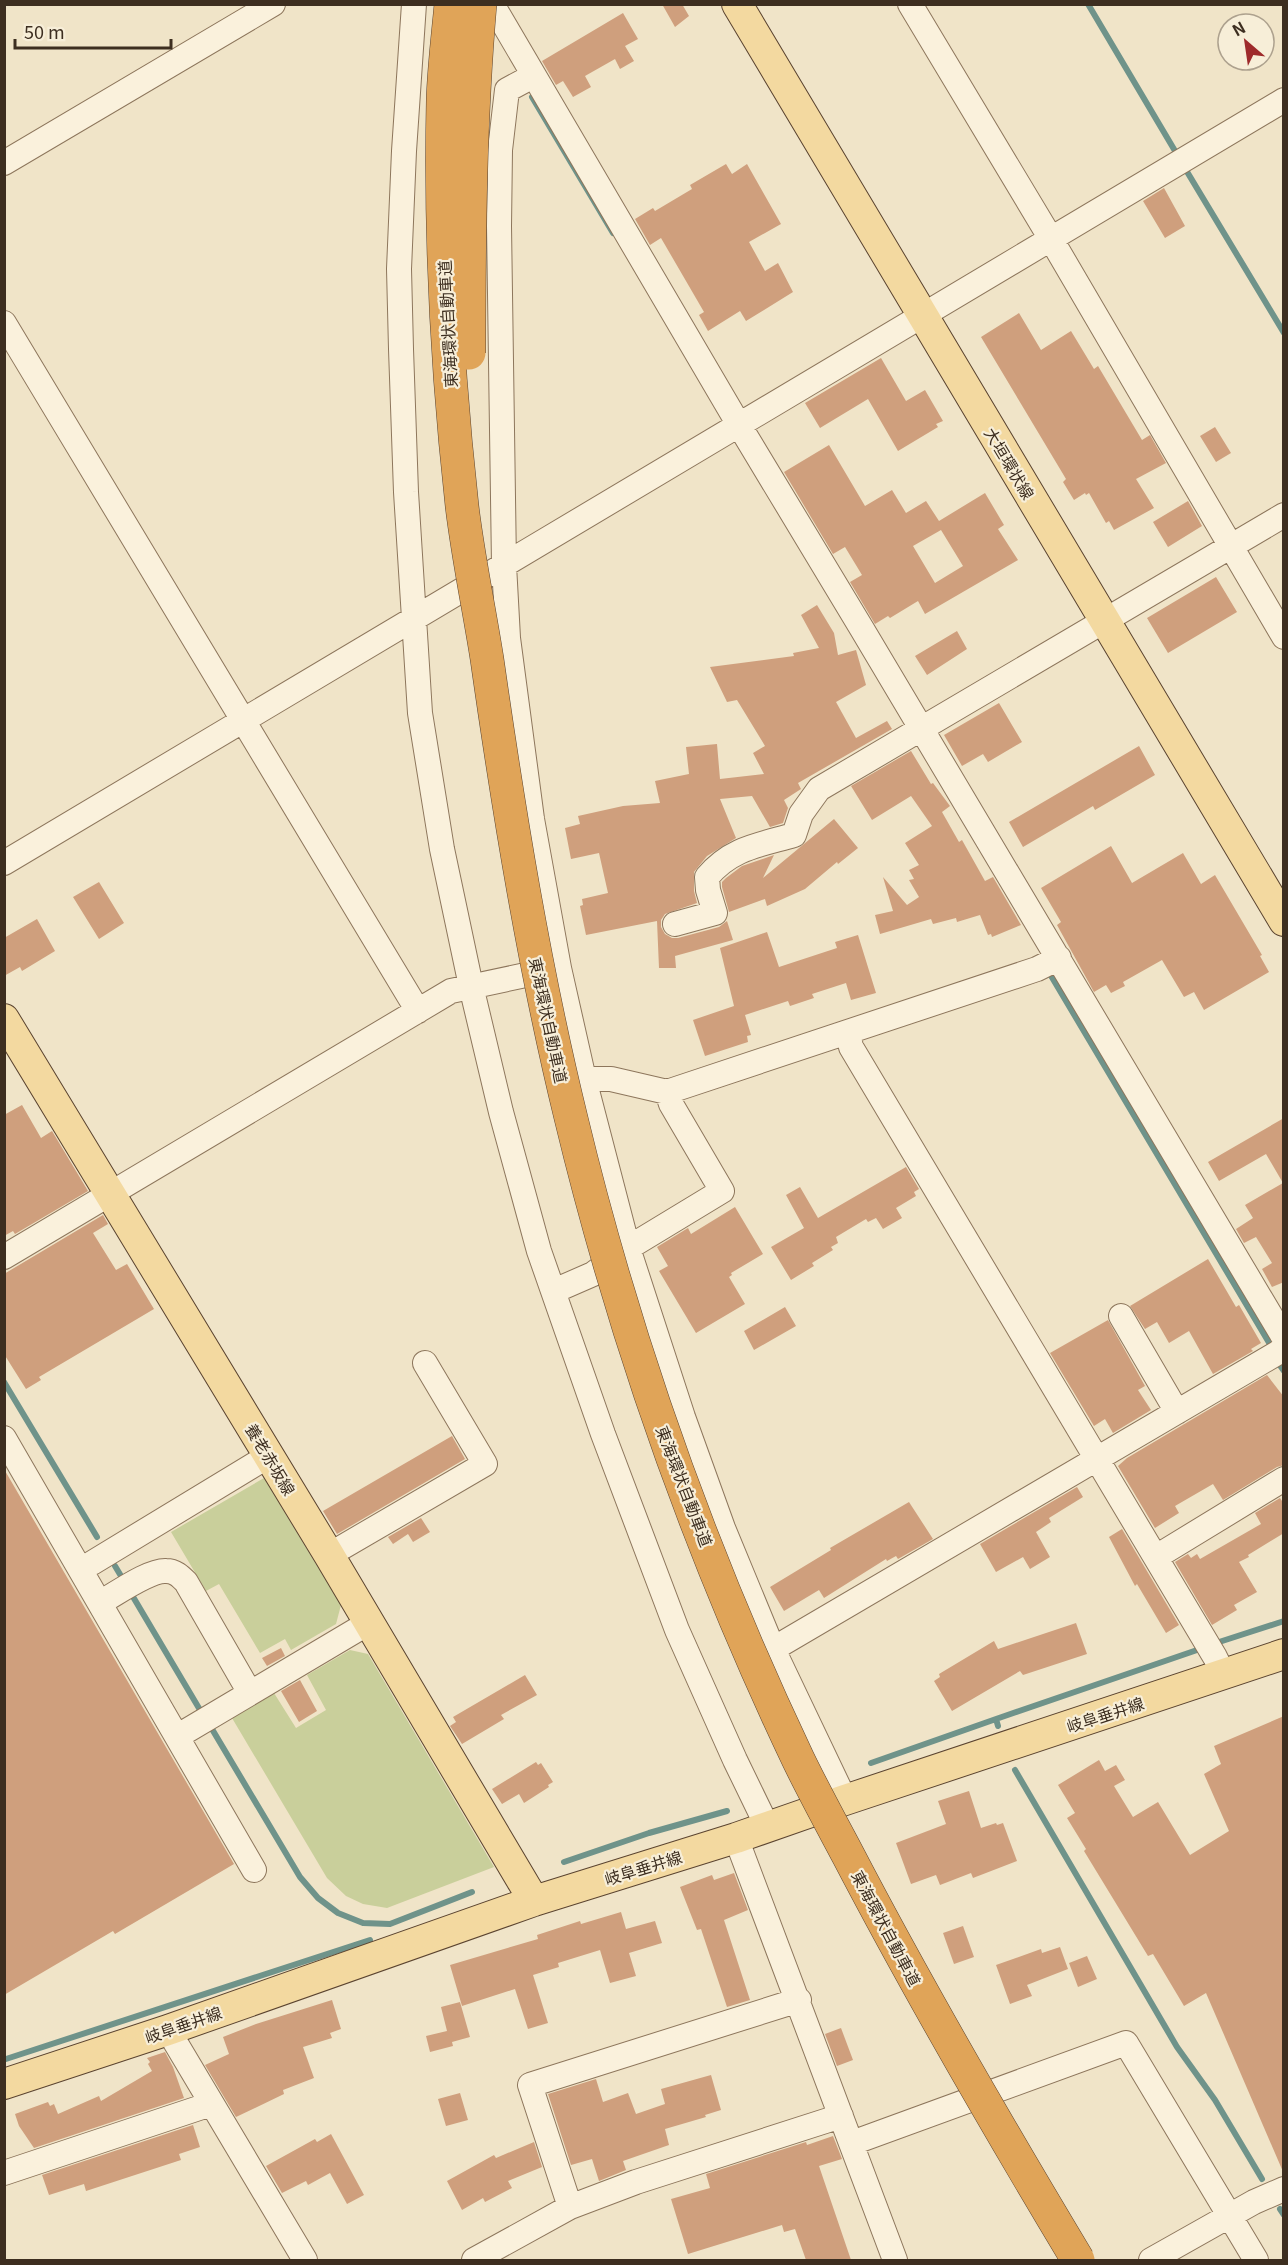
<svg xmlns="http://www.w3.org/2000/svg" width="1288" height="2265" font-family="Georgia,'Noto Sans JP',serif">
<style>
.green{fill:#c9cf9b}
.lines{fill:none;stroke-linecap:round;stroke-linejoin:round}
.stream{stroke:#6f938a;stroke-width:6}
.building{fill:#cf9f7d;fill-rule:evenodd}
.minor-casing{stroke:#8d765c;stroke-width:26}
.major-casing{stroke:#5b4430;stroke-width:32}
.minor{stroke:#faf1dc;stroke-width:24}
.major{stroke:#f3d9a0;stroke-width:30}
.highway-bridge-casing{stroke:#5b4430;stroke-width:34;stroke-linecap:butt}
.highway-bridge{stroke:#e0a458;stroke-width:33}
.labels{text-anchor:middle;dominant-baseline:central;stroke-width:4.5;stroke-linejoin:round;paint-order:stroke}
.street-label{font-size:16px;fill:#3d2e20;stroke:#f7eed8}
</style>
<rect width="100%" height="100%" fill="#f0e4c8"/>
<path class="green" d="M264,1478L341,1605L336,1624L291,1650L285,1639L260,1653L219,1584L206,1591L171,1532Z
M350,1650L368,1654L494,1867L387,1908L363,1904L346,1896L327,1878L232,1718L274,1693L296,1728L326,1710L307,1675Z"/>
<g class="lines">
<path class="stream" d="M1088,4L1178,156
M532,97L613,233
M1183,165L1284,333
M1050,974L1271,1346
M1279,1364L1284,1371
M4,1382L97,1537
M115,1566L124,1581
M129,1590L203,1715
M1216,1643L1284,1621
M996,1719L1200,1649
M209,1724L300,1877L318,1898L338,1913L363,1923L390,1924L472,1892
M871,1763L996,1719L998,1726
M1015,1770L1177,2047L1215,2100L1262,2179
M564,1862L649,1833L727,1811
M6,2059L370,1940
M1280,2209L1284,2215"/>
</g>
<path class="building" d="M662,4H682L689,16L675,27Z
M623,13L638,39L625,46L634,61L620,69L615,59L585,76L591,87L573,97L563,81L556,85L542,61Z
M726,164L732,174L747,164L781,224L749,242L765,271L778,263L793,292L746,321L740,311L708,331L699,315L704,312L661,238L650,245L635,219L653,208L655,211L692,189L690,185Z
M1164,188L1185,226L1165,238L1143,201Z
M1019,313L1041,350L1071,331L1094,369L1098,366L1142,440L1150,435L1166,463L1136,479L1154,508L1114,530L1109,521L1106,523L1089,493L1086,495L1085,493L1074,500L1063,482L1066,479L981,337Z
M881,358L906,401L925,390L943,421L936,424L938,427L898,451L868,399L820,428L805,403Z
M1215,427L1231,453L1216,462L1200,436Z
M829,445L865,506L892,490L906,513L926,501L939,521L985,493L1004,525L998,529L1018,560L925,614L918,601L890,618L888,616L875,624L850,582L862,575L845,547L833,554L784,472ZM941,530L963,566L935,583L913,546Z
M1188,501L1202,526L1168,547L1153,522Z
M1216,577L1237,612L1168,653L1147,618Z
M817,605L834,633L838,655L856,650L866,685L836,702L856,738L887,721L892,729L798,783L801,789L784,800L788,808L783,823L770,827L752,796L720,799L736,838L707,856L694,872V891L697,903L665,914L661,920V927L665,934L672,938H678L719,927L727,921L733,940L675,956L676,968H659L657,921L586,935L580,906L583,905L582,899L608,893L599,853L571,859L565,828L580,824L578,816L623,806L660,803L655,781L689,774L686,747L717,744L720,779L764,774L753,753L765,746L737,700L727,702L710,667L794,656L793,653L819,648L801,615Z
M957,631L967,649L927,675L915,656Z
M999,703L1022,742L988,762L983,754L962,766L944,735Z
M1139,746L1155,775L1095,810L1093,806L1023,847L1009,822Z
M911,751L931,784L933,783L950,806L942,812L959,842L962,840L985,881L993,877L1021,925L992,937L991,934L988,935L980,915L957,922L956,918L933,924L931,919L880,934L875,915L893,911L883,877L907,905L919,897L909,880L914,879L909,870L919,865L905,843L932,826L911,796L872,820L851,786Z
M834,819L858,848L838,864L837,862L805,889L767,906L765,899L729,912L722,887V882L726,878L742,866L774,855L763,878Z
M1111,846L1132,883L1183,853L1201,884L1215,875L1262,955L1260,956L1269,972L1204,1010L1194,992L1184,997L1162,960L1123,982L1125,986L1111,993L1106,985L1094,992L1057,925L1061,922L1041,888Z
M99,882L124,923L99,939L73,897Z
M37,919L55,951L22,971L20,967L4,976V938Z
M767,932L779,967L837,948L835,942L858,935L876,993L851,1000L846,983L812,994L814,998L790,1006L788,1001L745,1015L751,1035L747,1036L748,1042L705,1056L693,1020L734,1006L720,948Z
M22,1105L41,1138L52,1131L88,1191L15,1234L13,1231L4,1236V1115Z
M1284,1118V1282L1272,1287L1262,1269L1272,1263L1256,1237L1244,1243L1236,1229L1253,1218L1245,1205L1283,1183L1266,1154L1219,1181L1208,1162Z
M906,1167L919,1189L914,1192L916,1196L896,1208L902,1218L883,1229L876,1218L868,1222L866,1219L836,1237L838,1243L831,1247L833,1250L812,1263L814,1266L791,1280L771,1247L804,1228L786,1195L800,1187L818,1218Z
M735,1207L763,1254L731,1273L732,1275L729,1277L745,1304L696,1333L659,1271L668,1266L657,1247L688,1228L691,1234Z
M103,1215L108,1224L93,1233L116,1270L127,1264L154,1309L39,1377L41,1380L26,1389L4,1354V1274Z
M1208,1259L1236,1307L1239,1305L1261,1343L1251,1349L1253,1351L1213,1374L1189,1331L1169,1343L1157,1322L1145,1329L1130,1306Z
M785,1307L796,1326L754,1350L744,1331Z
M1108,1320L1145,1386L1138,1390L1151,1410L1113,1433L1105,1419L1094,1426L1050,1353Z
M1267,1375L1284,1397V1465L1277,1467L1223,1500L1213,1484L1175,1506L1179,1513L1155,1528L1118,1466L1127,1458Z
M452,1436L465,1459L337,1534L323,1511Z
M4,1469L234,1864L115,1934L113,1931L4,1995Z
M1077,1487L1083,1497L1049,1518L1051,1522L1036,1532L1050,1557L1030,1569L1023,1557L996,1572L980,1544Z
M1280,1498L1284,1504V1533L1248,1555L1249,1557L1239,1562L1257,1592L1234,1605L1237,1610L1212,1625L1175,1562L1188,1554L1191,1558L1197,1554L1200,1559L1261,1524L1255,1513Z
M909,1502L933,1539L898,1559L896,1556L887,1561L886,1559L824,1598L819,1590L784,1611L770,1587L831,1550L830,1548Z
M421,1518L430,1532L413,1542L408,1534L393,1544L388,1537Z
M1122,1529L1179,1625L1166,1633L1137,1584L1135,1586L1109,1537Z
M1076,1623L1087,1654L1023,1675L1020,1671L952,1711L934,1681L940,1677L939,1674L994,1641L998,1649Z
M281,1648L285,1656L267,1666L262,1658Z
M525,1675L537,1695L501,1715L504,1719L462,1744L450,1726L456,1722L453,1717Z
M300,1680L317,1711L299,1722L281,1691Z
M1284,1716V2174L1206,1993L1184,2006L1153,1954L1148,1956L1084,1851L1086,1849L1067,1818L1075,1813L1058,1785L1099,1760L1105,1771L1116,1765L1125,1780L1114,1786L1133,1817L1158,1802L1190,1855L1229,1831L1204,1774L1221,1764L1214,1746Z
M536,1762L538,1765L541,1763L553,1782L548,1785L549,1787L524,1803L519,1794L502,1804L492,1789Z
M969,1791L981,1828L996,1823L997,1825L1003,1823L1017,1861L973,1878L971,1873L940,1885L936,1875L911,1884L896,1843L946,1824L938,1801Z
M734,1873L748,1910L724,1920L750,2000L727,2007L701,1929L697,1930L680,1887L712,1875L714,1880Z
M621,1912L626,1929L655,1921L662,1943L629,1953L636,1976L610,1983L600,1950L558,1963L559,1967L533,1975L548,2023L528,2029L515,1989L462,2006L450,1965L538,1939L537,1935L580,1921L581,1924Z
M963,1926L974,1957L954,1964L943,1933Z
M1060,1947L1068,1969L1027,1985L1032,1996L1010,2004L996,1965L1041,1949L1042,1953Z
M1087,1956L1097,1979L1078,1987L1069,1963Z
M332,2000L341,2029L330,2033L332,2038L303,2047L314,2078L283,2090L284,2094L236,2117L205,2065L229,2054L223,2037L256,2024Z
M460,2002L470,2037L452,2042L453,2046L430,2052L426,2036L447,2031L441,2007Z
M841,2028L853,2060L837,2066L825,2034Z
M165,2052L173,2067L184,2098L34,2148L19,2126L15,2114L48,2102L50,2106L54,2104L58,2114L99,2096L101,2101L152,2071L148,2064L150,2062L147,2058Z
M711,2075L721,2110L705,2115L706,2117L665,2129L669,2145L623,2161L626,2170L599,2181L592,2159L571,2165L548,2094L596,2079L603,2102L628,2093L636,2114L665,2104L661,2089Z
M460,2093L468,2120L446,2126L438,2099Z
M193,2125L200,2147L179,2154L181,2160L86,2191L84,2184L49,2195L42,2175Z
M331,2134L364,2195L347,2204L330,2173L308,2185L306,2181L282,2193L266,2166L315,2139L317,2142Z
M833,2136L842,2159L819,2166L851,2260H806L795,2229L784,2232L782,2225L688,2254L671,2199L710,2188L706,2174L806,2142L807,2145Z
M534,2142L542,2167L508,2181L512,2188L485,2202L483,2198L462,2210L447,2181L494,2155L496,2158Z"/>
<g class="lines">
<g class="minor-casing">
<path id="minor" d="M414,4L404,151L399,269L401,349L406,492L420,713L442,849L471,986L501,1112L539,1251L603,1434L677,1630L735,1760L768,1828
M492,4L739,425L862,629L1284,1338
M910,4L1051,239L1284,637
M533,76L507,90L500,150L499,226L504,565L508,638L532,819L559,968L584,1079L628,1248L683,1417L723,1528L773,1649L845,1800
M4,163L273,4
M4,323L418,1011
M4,863L1284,100
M675,924L715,913L708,890L707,877C731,848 759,845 794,835L801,814L819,789L1284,515
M848,1032L851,1047L1215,1657L1224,1675
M584,1079H611L667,1092L1037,969L1059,958
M4,1257L451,991L554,969
M554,1291L593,1274L628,1248L722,1191L671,1104L667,1092
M1121,1316L1177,1412
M4,1438L254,1870
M329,1555L485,1464L425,1363
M1156,1557L1284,1479
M92,1563L270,1455
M101,1602C116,1594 149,1570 166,1571C175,1571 180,1576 186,1582L250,1693
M773,1649L1284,1349
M178,1736L370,1622
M736,1838L895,2260
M168,2030L305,2260
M852,2143L1126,2043L1256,2260
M4,2173L211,2104
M570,2207L530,2085L799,2000
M474,2260L570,2207L636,2182L841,2116
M1151,2260L1254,2202L1284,2189"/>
</g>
<g class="major-casing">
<path id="major" d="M737,4L1284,921
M4,1019L329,1555L534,1901
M4,2084L168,2030L534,1901L736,1838L845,1800L1284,1654"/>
</g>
<use href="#minor" class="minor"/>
<use href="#major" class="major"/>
<g class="highway-bridge-casing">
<path id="highway-bridge" d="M451,4C448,36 444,68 443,100C440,236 447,371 462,506C468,557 479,608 487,659C509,813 534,967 571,1118C624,1338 701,1555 798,1759C814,1792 831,1823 848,1855C920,1993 998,2127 1078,2260
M469,353C469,236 470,120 480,4"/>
</g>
<use href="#highway-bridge" class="highway-bridge"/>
</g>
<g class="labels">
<g class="street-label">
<text transform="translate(447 324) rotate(-93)">東海環状自動車道</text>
<text transform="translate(1010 463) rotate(59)">大垣環状線</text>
<text transform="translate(549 1020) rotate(78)">東海環状自動車道</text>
<text transform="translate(271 1459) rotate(59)">養老赤坂線</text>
<text transform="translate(685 1486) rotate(69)">東海環状自動車道</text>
<text transform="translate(1105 1714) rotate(-18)">岐阜垂井線</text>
<text transform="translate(643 1867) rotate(-17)">岐阜垂井線</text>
<text transform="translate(887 1928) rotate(62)">東海環状自動車道</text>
<text transform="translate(183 2024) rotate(-19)">岐阜垂井線</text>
</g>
</g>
<rect width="1288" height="2265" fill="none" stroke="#3d2e20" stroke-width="12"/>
<g transform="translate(1246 42) rotate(331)"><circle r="28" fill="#f7eed8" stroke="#ada18e" stroke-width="1.5"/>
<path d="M0-4.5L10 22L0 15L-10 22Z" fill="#9e2a2b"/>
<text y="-9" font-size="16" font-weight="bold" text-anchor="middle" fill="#3d2e20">N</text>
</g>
<path d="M15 39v9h156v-9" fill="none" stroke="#3d2e20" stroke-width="3"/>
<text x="24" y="39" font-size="18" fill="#3d2e20" stroke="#f7eed8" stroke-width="4.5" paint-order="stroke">50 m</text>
</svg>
